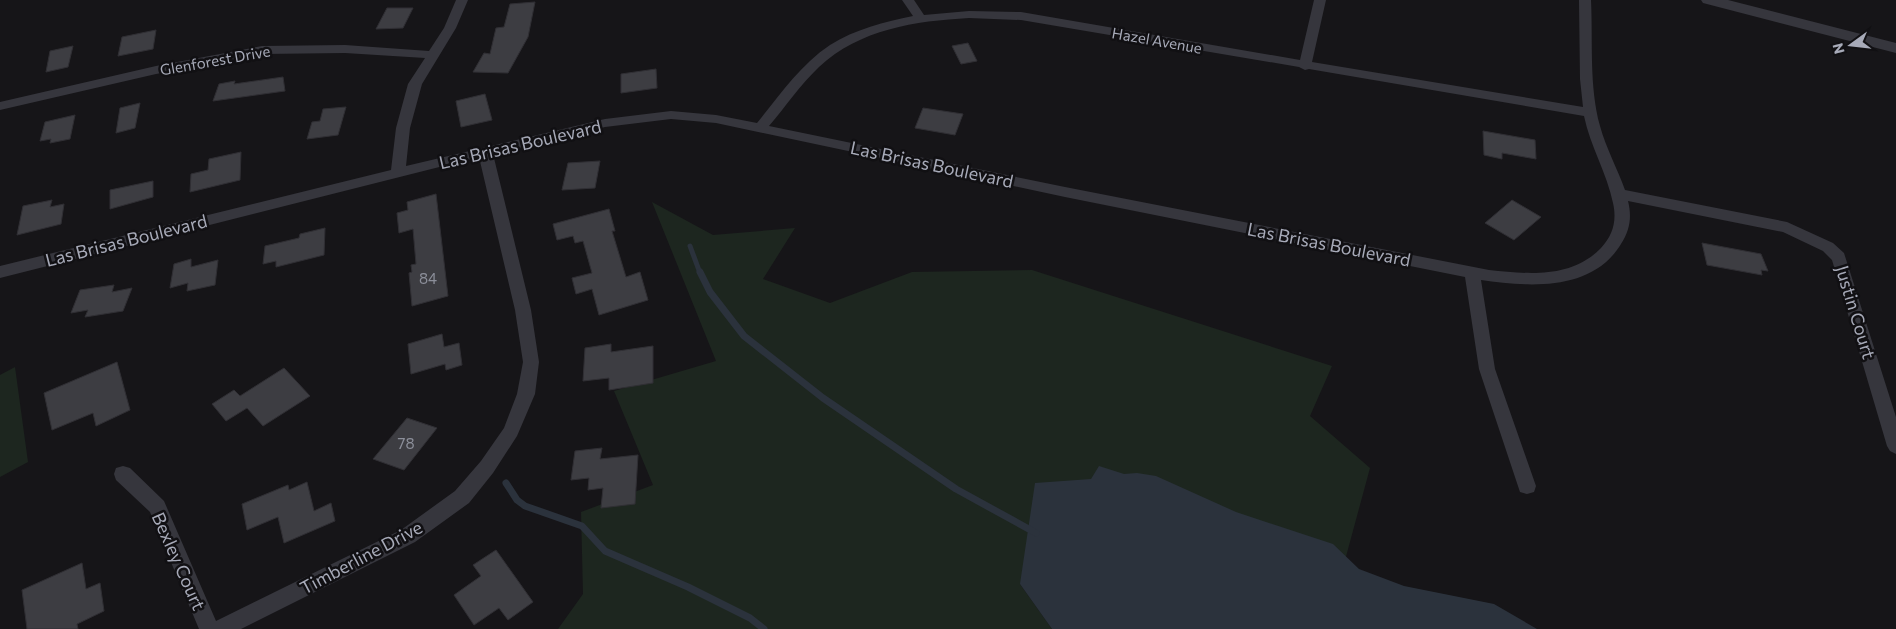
<svg xmlns="http://www.w3.org/2000/svg" width="1896" height="629" font-family="Commissioner,sans-serif">
<style>
.green{fill:#1d261f}
.water{fill:#2b323c}
.lines{fill:none;stroke-linecap:round;stroke-linejoin:round}
.stream-far1{stroke:#2b323c;stroke-width:5}
.stream{stroke:#2b323c;stroke-width:7}
.building{fill:#3d3d42;stroke:#302f34}
.minor{fill:#36363d;fill-rule:evenodd}
.tertiary{fill:#36363d;fill-rule:evenodd}
.labels{text-anchor:middle;dominant-baseline:central;stroke-width:5;stroke-linejoin:round;paint-order:stroke}
.far-street-label{font-size:15px;fill:#a7aab8;stroke:#111013}
.number-label{font-size:15px;fill:#8c8f9a}
.street-label{font-size:18px;fill:#a7aab8;stroke:#111013}
</style>
<rect width="100%" height="100%" fill="#161518"/>
<path class="green" d="M652,202L713,235L795,228L763,279L830,303L912,272L1032,270L1332,366L1310,416L1370,468L1344,564L1020,584L1052,629H558L583,594L581,512L653,485L614,391L716,361Z
M15,367L28,462L0,477V375Z"/>
<path class="water" d="M1099,466L1124,474L1137,473L1156,476L1236,512L1333,544L1359,569L1404,586L1494,604L1537,629H1052L1020,584L1035,483L1091,479Z"/>
<g class="lines">
<path class="stream-far1" d="M690,246L700,273"/>
<path class="stream" d="M700,272L710,292L744,336L823,398L956,489L1036,533
M506,483L517,500L525,506L582,526L605,551L688,587L750,618L764,629"/>
</g>
<path class="building" d="M535,2L528,37L508,73L473,72L484,53L490,54L496,28L504,27L510,4Z
M387,8H413L403,28L376,29Z
M156,30L153,49L118,56L122,37Z
M968,43L977,61L961,64L952,46Z
M73,46L68,67L46,72L50,51Z
M656,69L657,88L621,93V74Z
M283,77L285,91L213,101L219,84L235,81L234,84Z
M485,94L492,120L461,127L456,101Z
M140,103L135,128L116,133L120,108Z
M346,107L338,135L307,139L312,122L320,121L323,109Z
M923,108L963,114L955,135L915,128Z
M75,115L70,139L50,143L51,139L40,141L45,122Z
M1483,131L1535,140L1536,159L1502,153V159L1484,155Z
M241,152L240,180L190,192L191,174L208,170L209,159Z
M600,161L595,188L562,190L568,163Z
M153,181V197L110,209V190Z
M436,194L448,296L412,306L409,273L412,272L411,265L416,264L413,229L399,233L397,213L408,210L407,202Z
M52,200L50,207L64,204L61,224L17,235L23,206Z
M1512,200L1541,217L1514,240L1485,223Z
M609,209L615,231H612L626,277L640,272L648,300L599,315L592,289L576,294L572,278L592,273L583,241L575,243L573,236L557,240L553,224Z
M325,228L324,255L276,267V261L263,264L265,246L299,238L300,234Z
M1702,243L1761,254L1768,271L1761,270L1762,275L1707,265Z
M191,259V267L218,260L215,285L187,291L188,283L170,288L174,264Z
M114,285L112,292L132,288L123,311L85,317L88,310L71,313L80,290Z
M442,334L444,347L459,343L462,365L446,370L445,364L411,374L408,344Z
M611,344V352L653,346V383L609,390V378L583,381L585,348Z
M117,362L130,410L96,426L93,413L52,430L44,393Z
M284,368L310,396L263,426L247,408L226,421L212,404L234,390L240,396Z
M407,418L437,428L404,470L373,459Z
M602,448L600,459L638,455L635,504L601,508L603,488L588,490L589,478L571,480L575,451Z
M307,482L314,511L331,503L335,521L284,543L278,517L247,530L242,504L288,485L289,490Z
M496,550L533,602L508,620L499,608L474,625L454,595L481,576L473,565Z
M82,563L86,589L100,583L104,611L77,624L78,629H27L22,590Z"/>
<g class="lines">
<path class="minor" d="M456,0H468L456,28L422,84L410,128L406,166L605,119L671,111L716,115L757,123C779,96 800,65 830,45C855,29 885,22 913,16L902,0H914L924,15L969,11L1021,12L1300,60L1314,0H1326L1312,62L1583,107L1580,79L1579,0H1591C1593,42 1589,86 1600,126C1606,148 1617,168 1625,190L1787,222L1833,243L1844,253L1896,417V454L1890,451L1887,446L1832,260L1823,251L1783,232L1628,201C1632,217 1630,230 1621,244C1592,292 1528,287 1481,280L1495,369L1536,486L1534,492L1527,494L1520,492L1479,369L1465,277L1065,197L716,123L671,119L605,127L493,154L531,310L539,362L535,394L517,436L493,473L469,503L415,542L241,629H199L150,512L116,480L114,474L116,468L123,466L130,468L164,501L216,621L401,530L455,491L481,461L504,428L517,394L523,362L515,310L479,157L0,278V266L391,170L396,128L408,84L425,58L345,53L262,54L156,74L0,110V102L156,66L262,46L345,45L429,51L444,28ZM969,18L1021,20L1299,67L1305,70L1309,69L1584,116C1590,146 1607,173 1613,203C1617,221 1613,235 1601,248C1571,279 1528,274 1489,270L1065,187L769,126C786,106 800,85 819,67C860,29 915,21 969,18Z"/>
<path class="tertiary" d="M1701,0H1728L1896,43V53L1703,3Z"/>
</g>
<g class="labels">
<g class="far-street-label">
<text transform="translate(1157 40) rotate(10)">Hazel Avenue</text>
<text transform="translate(215 60) rotate(-10)">Glenforest Drive</text>
</g>
<g class="number-label">
<text x="428" y="278">84</text>
<text x="406" y="443">78</text>
</g>
<g class="street-label">
<text transform="translate(520 144) rotate(-13)">Las Brisas Boulevard</text>
<text transform="translate(932 164) rotate(12)">Las Brisas Boulevard</text>
<text transform="translate(126 240) rotate(-14)">Las Brisas Boulevard</text>
<text transform="translate(1329 244) rotate(11)">Las Brisas Boulevard</text>
<text transform="translate(1856 312) rotate(73)">Justin Court</text>
<text transform="translate(361 557) rotate(-28)">Timberline Drive</text>
<text transform="translate(179 561) rotate(66)">Bexley Court</text>
</g>
</g>
<g transform="translate(1851 45) rotate(255)" stroke="#111013" stroke-width="4" paint-order="stroke">
<path d="M0-4L9 19L0 12L-9 19Z" fill="#a7aab8"/>
<text y="-8" font-size="14" font-weight="bold" text-anchor="middle" fill="#a7aab8">N</text>
</g>
</svg>
